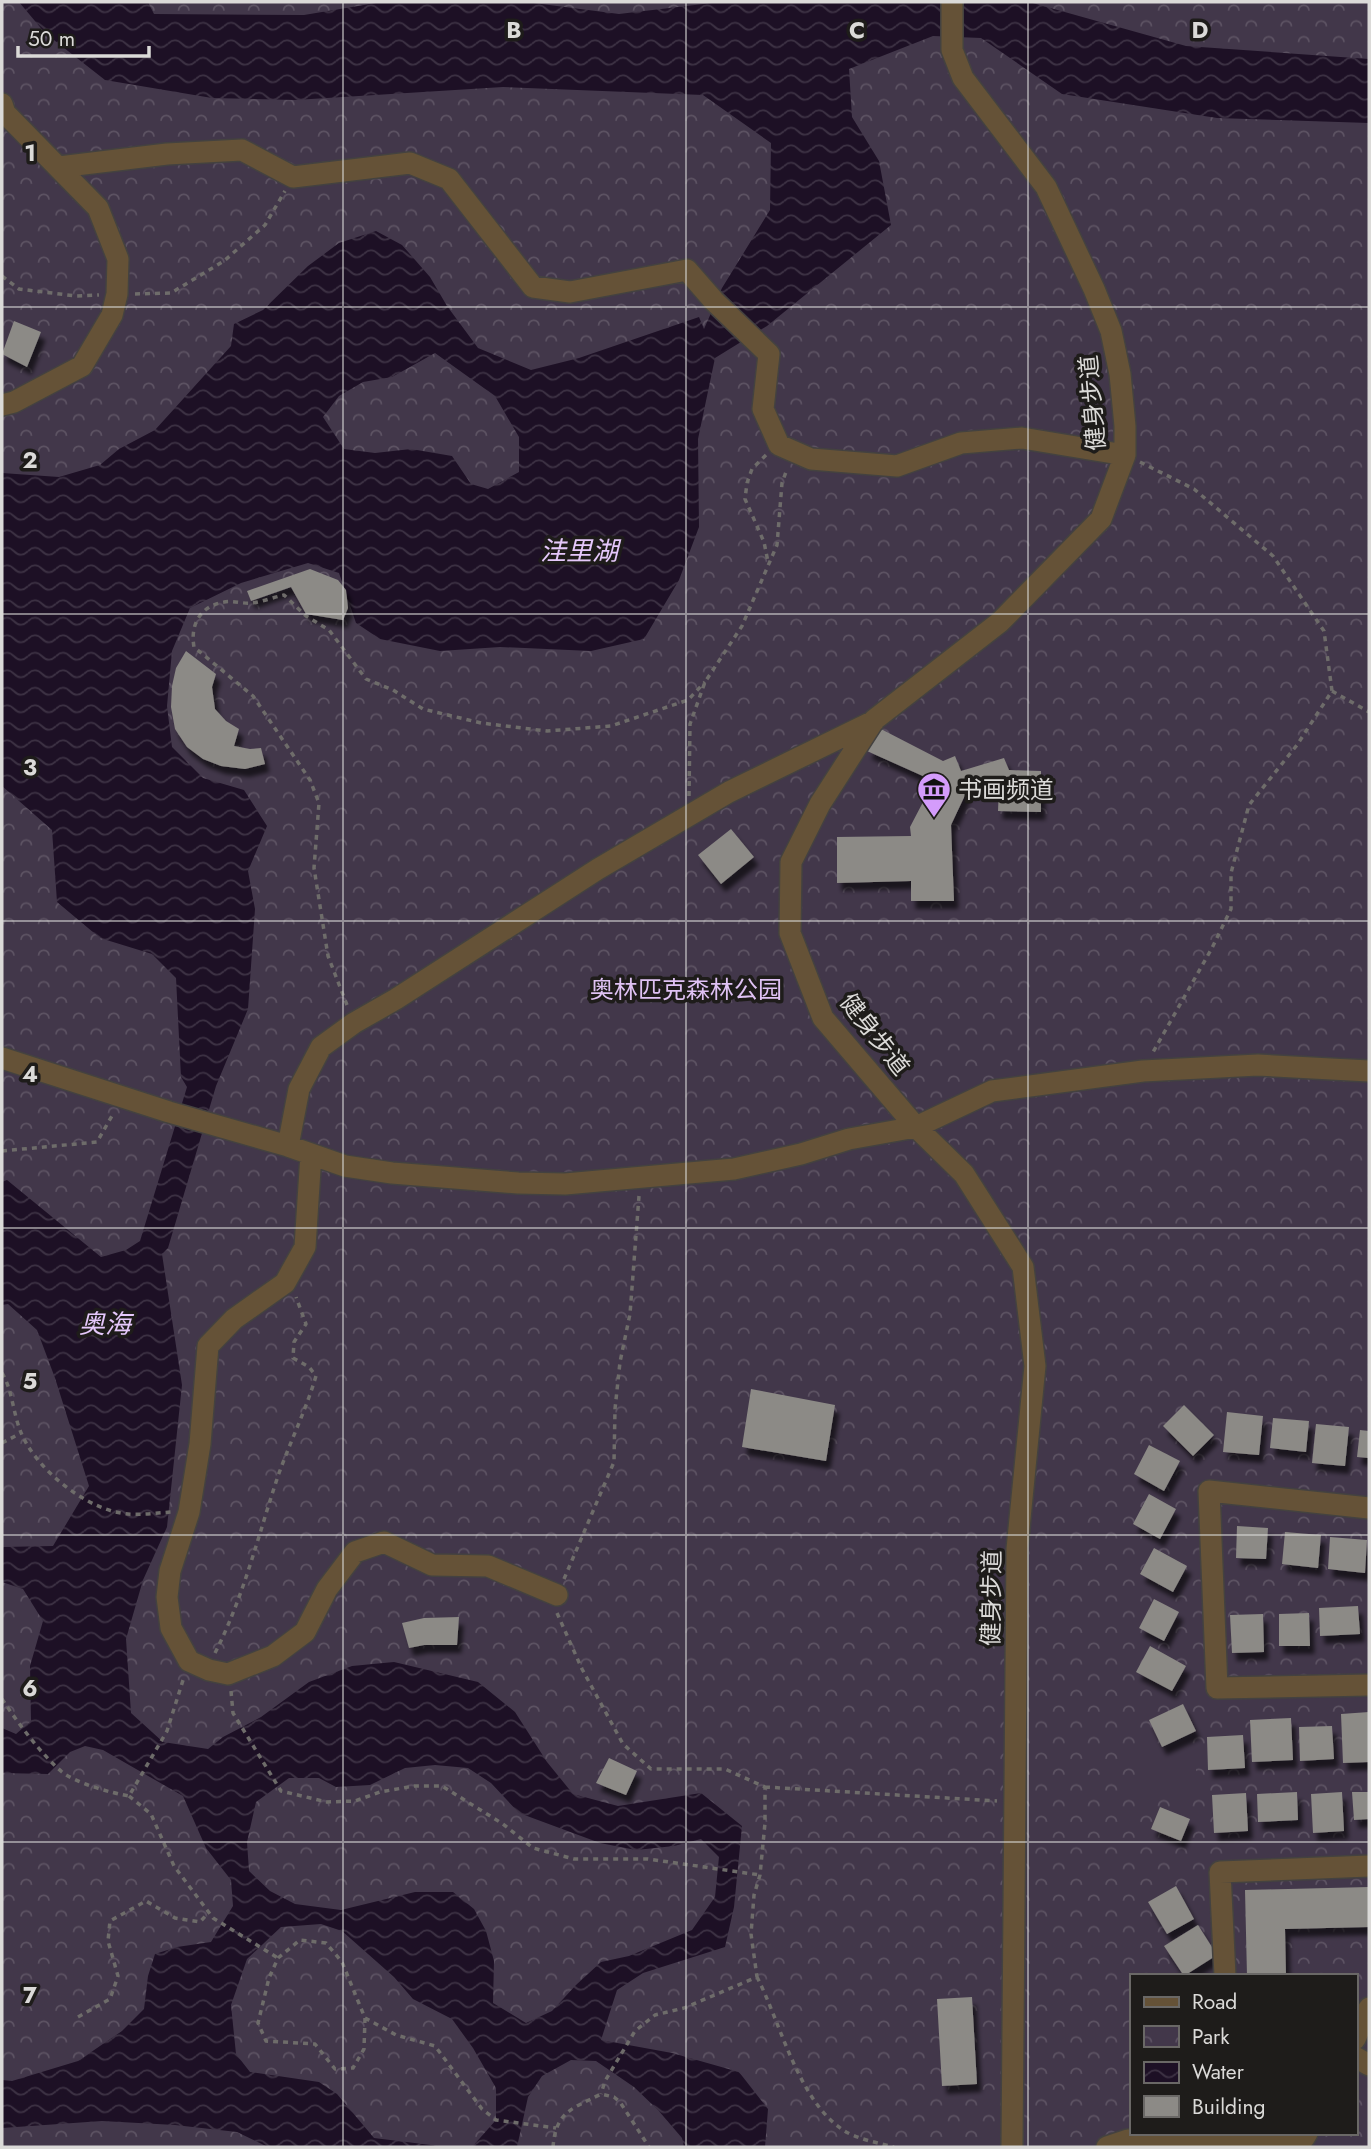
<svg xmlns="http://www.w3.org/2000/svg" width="1371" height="2149" font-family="Jost,'Noto Sans SC',sans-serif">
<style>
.park{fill:url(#park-crowns);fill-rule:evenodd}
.garden{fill:#42374a}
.water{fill:url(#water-waves);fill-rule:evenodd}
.building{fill:#8c8a86;filter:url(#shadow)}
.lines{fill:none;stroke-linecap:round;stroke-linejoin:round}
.minor-casing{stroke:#444240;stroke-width:24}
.path{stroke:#6e6c6a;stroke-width:3.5;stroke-dasharray:5 5;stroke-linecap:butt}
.minor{stroke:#655237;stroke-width:21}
.grid{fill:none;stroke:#dbdad8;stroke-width:2;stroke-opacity:0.55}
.labels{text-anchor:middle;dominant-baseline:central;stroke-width:7;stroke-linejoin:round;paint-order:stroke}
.street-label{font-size:24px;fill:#dbdad8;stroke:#1e1c1a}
.poi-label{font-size:24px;fill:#dbdad8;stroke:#1e1c1a;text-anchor:start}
.park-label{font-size:24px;fill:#dfc2f4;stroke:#1e1c1a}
.water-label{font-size:26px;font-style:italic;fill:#e5c8fb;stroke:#1e1c1a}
.grid-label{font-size:23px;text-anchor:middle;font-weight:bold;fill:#dbdad8;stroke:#1e1c1a;stroke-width:7;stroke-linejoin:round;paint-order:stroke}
</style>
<defs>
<pattern id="park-crowns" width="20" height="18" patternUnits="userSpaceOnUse" patternTransform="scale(1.75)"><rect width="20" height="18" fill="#42374a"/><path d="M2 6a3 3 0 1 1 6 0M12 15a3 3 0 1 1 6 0" fill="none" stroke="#5d5363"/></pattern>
<pattern id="water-waves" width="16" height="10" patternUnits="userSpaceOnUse" patternTransform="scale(1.75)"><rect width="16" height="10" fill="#1d1025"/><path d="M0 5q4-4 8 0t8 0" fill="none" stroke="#3d3244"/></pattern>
<filter id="shadow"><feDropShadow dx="4.5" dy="8" stdDeviation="2" flood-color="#0009"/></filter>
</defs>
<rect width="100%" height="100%" fill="#272523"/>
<path class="park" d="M2,2H1369V2147H2ZM1131,1976H1355V2133H1131Z"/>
<path class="garden" d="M1137,1751H1196V1795H1137Z"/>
<path class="water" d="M19,2H148L154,14L304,15L382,2H526L619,14L720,2H1029L1186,46L1369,59V123L1217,118L1062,94L981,38L933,36L849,69L852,117L879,161L891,225L767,326L715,358L698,439L699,527L679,580L644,639L591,651L500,647L440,651L380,639L356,623L339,573L308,563L241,583L190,608L172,651L167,706L172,747L203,778L244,790L267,826L248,871L255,909L248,1009L216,1086L168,1248L162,1254L182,1385L167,1527L143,1580L126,1639L131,1713L163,1742L208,1749L223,1737L261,1717L309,1682L352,1666L394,1662L478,1682L515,1712L547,1762L573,1794L618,1806L701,1793L742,1826L734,1907L725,1947L643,1973L617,1990L601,2040L672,2053L739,2072L768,2109L765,2147H684L682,2138L658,2110L634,2087L596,2061L571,2060L542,2076L528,2097L517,2147H472L496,2120V2088L473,2048L452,2019L413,1999L394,1977L342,1931L321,1924L281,1927L247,1959L231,2005L236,2054L250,2072L319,2082L337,2094L374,2138L447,2147H268L237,2132L175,2125L102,2121L2,2128V2080L12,2081L78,2061L122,2031L144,2009L148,1976L155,1954L177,1947L211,1942L233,1906L231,1880L206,1848L183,1796L103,1750L85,1746L70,1752L48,1774L2,1773V1728L16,1734L31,1721L30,1666L43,1621L23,1589L2,1582V1547L53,1546L89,1486L55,1378L37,1330L8,1304L2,1305V1182L7,1180L101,1257L126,1250L140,1241L187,1087L181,1077L176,978L152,954L100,938L57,902L52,830L2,786V473L59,477L100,465L119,449L155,430L231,346L234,324L263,310L308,266L339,243L376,231L402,245L430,277L447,306L478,348L531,370L579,358L699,317L704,329L722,288L770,210L771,143L703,95L503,87L295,100L212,98L105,80L45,33ZM435,353L495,396L519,437V472L488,489L471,484L452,456L411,449L375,453L344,449L323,417L339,396L363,382L392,377ZM435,1765L468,1768L491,1783L519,1813L600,1843L636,1850L674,1846L701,1839L719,1857L715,1897L692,1930L629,1956L601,1962L576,1985L552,2011L526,2023L493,2003L494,1961L486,1931L474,1909L453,1892H415L341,1910L295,1904L270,1891L249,1871L247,1842L256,1802L289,1778H319L336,1787L370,1785L405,1768Z"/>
<path class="building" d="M14,321L41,332L27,367L2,354Z
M310,569L338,580L346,590L348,608L343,620L306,614L291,587L251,601L247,591Z
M186,651L216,674L212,687L215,709L226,721L239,729L234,746L250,749L261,748L265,764L245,769L221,766L203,759L187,747L175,729L171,707L172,686L176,668Z
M879,728L943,761L955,756L961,771L1004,758L1009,770L1041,771V812L998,811L999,787L967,791L951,825L954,901H911V881L837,883V837L911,836L910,827L934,781L867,751Z
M731,829L754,857L721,884L698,855Z
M751,1389L835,1405L826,1461L742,1447Z
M1184,1405L1214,1435L1193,1456L1163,1426Z
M1227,1412L1263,1416L1259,1455L1223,1452Z
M1273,1418L1309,1421L1306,1452L1270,1448Z
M1316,1424L1349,1427L1345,1466L1312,1463Z
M1360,1430L1369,1431V1458L1357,1457Z
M1149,1445L1180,1461L1164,1491L1134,1474Z
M1149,1494L1176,1509L1160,1539L1133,1524Z
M1237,1526L1268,1528L1266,1559L1236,1558Z
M1285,1532L1321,1535L1318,1568L1282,1564Z
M1330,1537L1367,1540L1365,1573L1328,1569Z
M1154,1548L1187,1566L1173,1592L1140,1574Z
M1154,1599L1179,1612L1164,1641L1139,1628Z
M1358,1606L1360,1634L1320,1636L1319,1608Z
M1309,1613L1310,1646H1279V1614Z
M1263,1614L1264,1652L1232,1653L1230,1615Z
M459,1617L457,1645H424L409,1648L402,1623L424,1618Z
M1150,1646L1186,1666L1172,1691L1136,1672Z
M1183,1704L1196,1731L1162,1747L1149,1720Z
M1369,1712V1762L1343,1763L1341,1714Z
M1291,1718L1293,1760L1252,1762L1250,1720Z
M1332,1726L1334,1759L1300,1761L1299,1727Z
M1243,1735L1245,1768L1208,1770L1207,1737Z
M609,1758L637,1771L626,1795L596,1783Z
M1297,1792L1298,1820L1258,1822L1257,1794Z
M1342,1792L1344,1831L1313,1833L1311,1794Z
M1352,1792H1369V1819L1354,1820Z
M1246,1793L1248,1831L1214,1833L1212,1795Z
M1160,1807L1190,1819L1181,1841L1151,1829Z
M1176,1886L1194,1919L1167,1934L1148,1902Z
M1369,1887V1927L1285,1929L1286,1976H1247L1245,1890Z
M1198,1925L1217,1955L1184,1976L1164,1946Z
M972,1997L977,2084L942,2086L937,1999Z"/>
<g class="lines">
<g class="minor-casing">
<path id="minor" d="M952,2V50L963,78L1046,187L1094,289L1111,331L1120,374L1125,426V455L1101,519L1000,622L874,720L820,804L791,862L790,933L823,1018L916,1127L964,1174L1023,1267L1035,1366L1017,1549L1012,2147
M2,104L5,113L98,208L118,259L117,294L112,315L82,366L14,402L2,405
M59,167L167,154L242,150L293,177L410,163L449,179L533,287L570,292L687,270L714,301L769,354L763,409L779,445L811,459L897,466L961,443L1022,438L1125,455
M2,1058L169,1112L288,1146L299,1089L321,1047L354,1023L396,999L598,869L729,792L874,721
M288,1146L345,1166L392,1173L518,1183L565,1184L734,1169L801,1154L849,1139L916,1127L992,1091L1143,1071L1258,1065L1369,1071
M311,1154L305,1247L285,1283L234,1319L208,1346L200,1444L189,1512L170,1571L167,1597L171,1628L189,1661L209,1670L228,1674L273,1656L305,1632L327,1589L355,1552L384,1542L432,1565L488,1566L557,1595
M1369,1508L1209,1491L1217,1688L1369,1685
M1225,1976L1220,1872L1369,1866
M1355,2039L1369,2008
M1355,2057L1369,2065
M1107,2147L1128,2140L1304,2138L1307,2133"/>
</g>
<path class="path" d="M2,276L19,289L76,296L99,295
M135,294L171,293L224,261L265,225L285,191
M766,455L752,469L747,483L745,499L764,542L768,562
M1140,462L1194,489L1273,556L1324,631L1332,691L1297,745L1249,805L1231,873V909L1212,948L1152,1054
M1332,691L1369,712
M689,796L690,724L705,682L742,626L777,545L782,483L787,469
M347,1005L328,956L314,868L319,803L310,780L253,696L194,647C190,625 200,606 224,602C232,600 242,604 251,603C262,602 274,597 284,595L306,616L329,630L366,679L393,690L423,709L481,723L547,731L611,726L688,700L705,682
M2,1151L97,1142L113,1114
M2,1373C12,1389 13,1412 20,1430C34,1468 87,1511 128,1514C142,1515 157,1513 171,1512
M2,1443L21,1433
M564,1579L614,1462L615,1409L620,1362L630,1314L639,1196
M557,1613L582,1669L623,1744L651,1769H725L765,1787V1823L760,1875L754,1895L751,1934L757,1977L684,2008L655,2015L635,2031L605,2081L601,2094
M215,1653C244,1596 258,1536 278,1476C290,1442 306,1410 316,1376L309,1367L293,1358L294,1342L306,1324L296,1297
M231,1691L233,1713L281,1791L327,1802L355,1801L380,1792L414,1786H442L503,1824L533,1848L574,1859H648L760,1875
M2,1699C18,1723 40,1753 62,1772C76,1783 111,1793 129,1796L167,1731L184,1677
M765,1787L997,1801
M129,1796L151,1814L174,1866L213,1918L278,1958
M757,1977C781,2024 798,2100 843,2130C857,2139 878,2143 894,2147
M78,2017L110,1999L118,1976L108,1941L110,1921L146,1901L175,1918L200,1922L209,1912
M365,2018L364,2049L353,2068L335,2069L315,2044L266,2041L258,2023L269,1978L278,1958L300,1940L326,1943L342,1962L365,2018L396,2035L435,2046L482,2109L496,2120L556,2128
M553,2147C556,2111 572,2109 601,2094L614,2097L620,2102L649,2147"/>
<use href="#minor" class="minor"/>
</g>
<path class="grid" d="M343,2V2147M686,2V2147M1028,2V2147M2,307H1369M2,614H1369M2,921H1369M2,1228H1369M2,1535H1369M2,1842H1369"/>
<defs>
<g id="museum-pin" transform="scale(1.75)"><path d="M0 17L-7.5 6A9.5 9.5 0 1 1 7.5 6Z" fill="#d49cfb" stroke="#1e1c1a"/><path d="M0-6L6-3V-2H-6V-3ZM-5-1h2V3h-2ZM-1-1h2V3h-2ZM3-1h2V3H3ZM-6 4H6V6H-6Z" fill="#111"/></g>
</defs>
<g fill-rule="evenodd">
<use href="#museum-pin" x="934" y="789"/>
</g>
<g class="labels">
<g class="street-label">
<text transform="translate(1092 403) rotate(-95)">健身步道</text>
<text transform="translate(875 1034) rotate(52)">健身步道</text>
<text transform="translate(991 1598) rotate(-89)">健身步道</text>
</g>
<g class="poi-label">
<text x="958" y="789">书画频道</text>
</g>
<g class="park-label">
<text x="686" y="989">奥林匹克森林公园</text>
</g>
<g class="water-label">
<text x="579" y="551">洼里湖</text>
<text x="105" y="1324">奥海</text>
</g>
</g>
<g class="grid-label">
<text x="514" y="38">B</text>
<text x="857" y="38">C</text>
<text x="1200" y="38">D</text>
<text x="30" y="161">1</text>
<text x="30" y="468">2</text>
<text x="30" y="775">3</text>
<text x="30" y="1082">4</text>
<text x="30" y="1389">5</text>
<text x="30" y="1696">6</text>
<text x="30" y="2003">7</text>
</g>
<rect width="1371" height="2149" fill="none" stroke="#dbdad8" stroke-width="7"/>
<rect x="1130" y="1974" width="228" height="161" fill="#1e1c1a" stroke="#6a6866" stroke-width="2"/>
<rect x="1144" y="1997" width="35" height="10" fill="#655237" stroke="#6a6866" stroke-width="2"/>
<text x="1192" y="2009" font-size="21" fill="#dbdad8">Road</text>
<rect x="1144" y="2026" width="35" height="21" fill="url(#park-crowns)" stroke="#6a6866" stroke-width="2"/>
<text x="1192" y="2044" font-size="21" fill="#dbdad8">Park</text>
<rect x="1144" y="2062" width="35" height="21" fill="url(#water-waves)" stroke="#6a6866" stroke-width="2"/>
<text x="1192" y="2079" font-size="21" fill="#dbdad8">Water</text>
<rect x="1144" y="2096" width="35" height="21" fill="#8c8a86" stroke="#6a6866" stroke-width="2"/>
<text x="1192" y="2114" font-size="21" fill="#dbdad8">Building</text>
<path d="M18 46v10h131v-10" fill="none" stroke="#dbdad8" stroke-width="3.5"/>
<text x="28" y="46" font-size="21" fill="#dbdad8" stroke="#1e1c1a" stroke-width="5" paint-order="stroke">50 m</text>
</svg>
